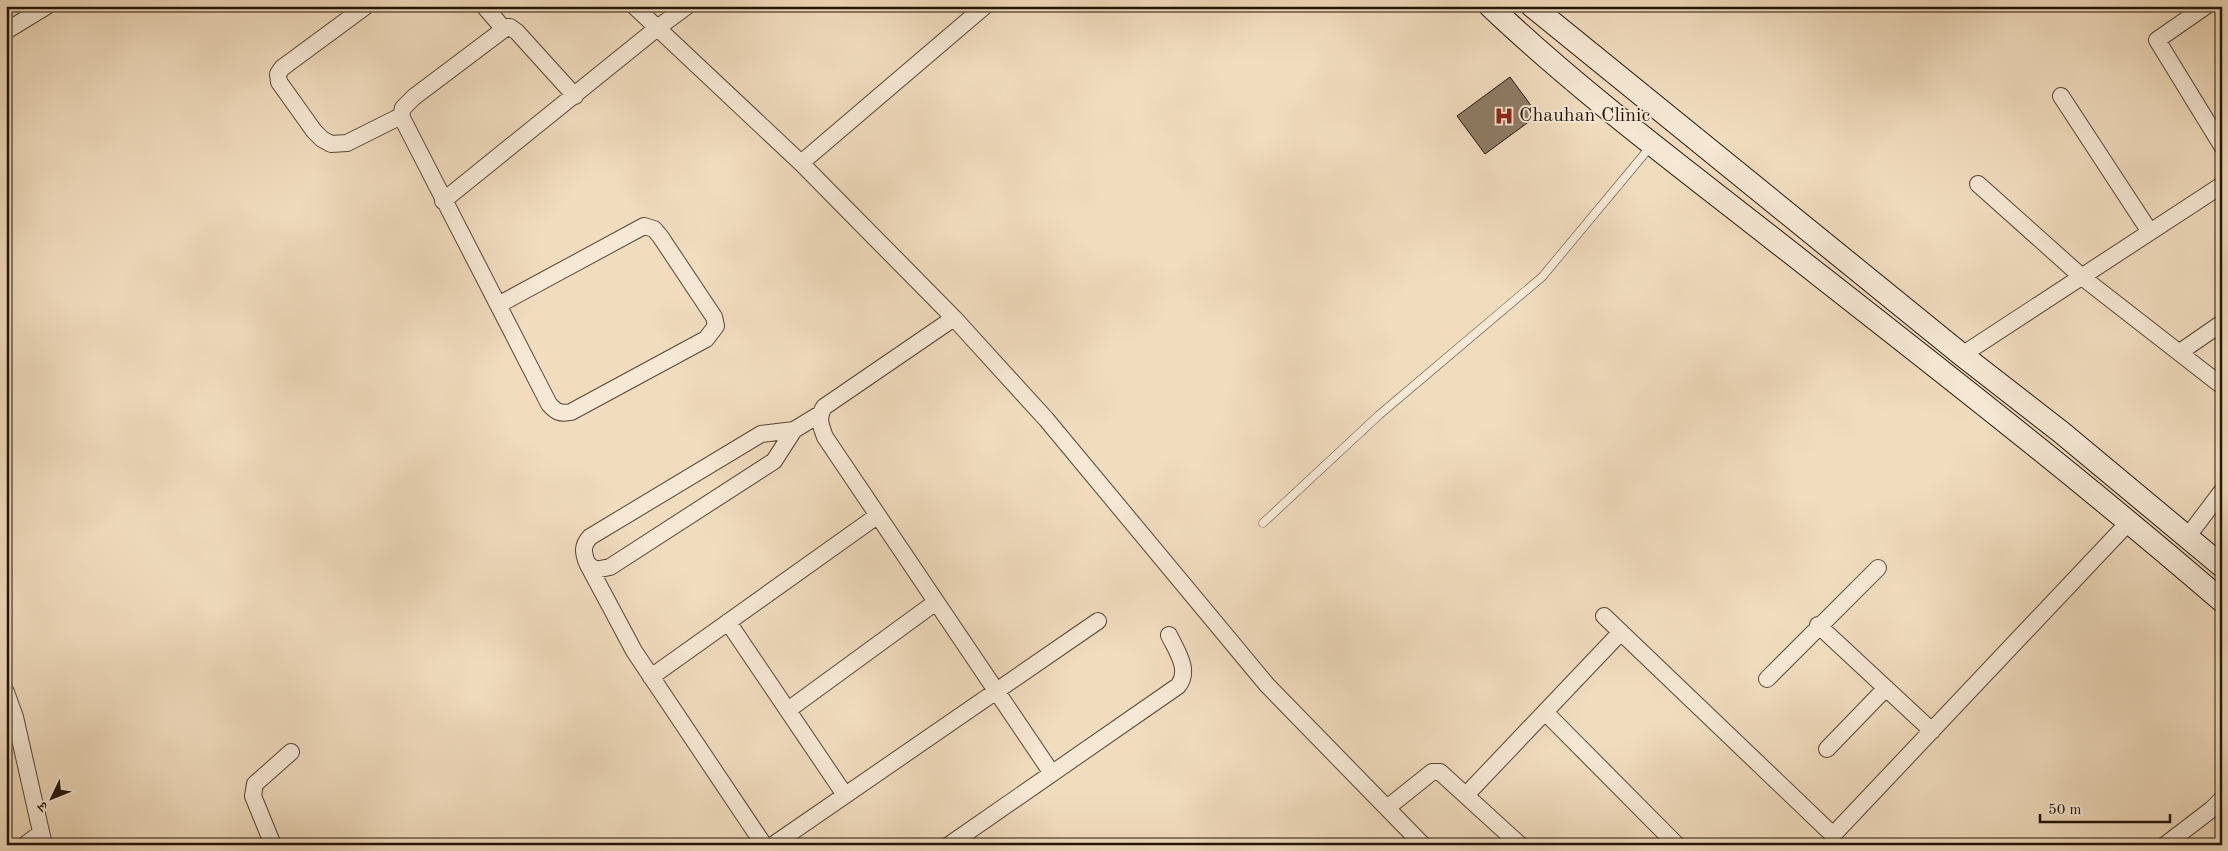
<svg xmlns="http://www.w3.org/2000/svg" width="2228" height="851" font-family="'Old Standard TT','Noto Serif Devanagari',serif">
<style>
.building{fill:#8e7c66;stroke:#221407}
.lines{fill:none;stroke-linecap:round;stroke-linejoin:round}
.lane-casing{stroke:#564635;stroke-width:9}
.street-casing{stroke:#564635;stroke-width:18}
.secondary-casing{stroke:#221407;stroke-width:24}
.lane{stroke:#f6e8d5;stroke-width:8}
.street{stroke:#f6e8d5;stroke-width:16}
.secondary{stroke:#f6e8d5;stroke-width:22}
.labels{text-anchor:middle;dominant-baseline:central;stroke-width:4;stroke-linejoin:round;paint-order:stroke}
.poi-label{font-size:20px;fill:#221407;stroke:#f6e8d5;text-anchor:start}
</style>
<rect width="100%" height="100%" fill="#f1dcbe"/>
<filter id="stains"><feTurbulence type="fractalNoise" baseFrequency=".004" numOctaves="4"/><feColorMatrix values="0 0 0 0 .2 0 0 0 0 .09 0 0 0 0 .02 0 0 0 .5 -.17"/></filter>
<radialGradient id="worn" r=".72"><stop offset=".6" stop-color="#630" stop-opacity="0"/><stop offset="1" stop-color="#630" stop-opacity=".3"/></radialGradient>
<path class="building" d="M1510,77L1538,115L1485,154L1457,116Z"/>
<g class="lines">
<g class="lane-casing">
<path id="lane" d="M1263,523L1379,415L1542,277L1651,146"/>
</g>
<g class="street-casing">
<path id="street" d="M366,6L282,68L278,74L279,82L314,131L322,139L331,144L347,143L401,116
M484,6L503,28
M634,6L801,163L954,318L1046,419L1267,685L1423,845
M2206,6L2157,40L2222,146
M6,31L47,6
M2061,96L2150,232
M801,163L985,6
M1978,184L2082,277L2222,386
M443,201L656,29L687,6
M498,305L644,226L654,229L660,236L714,317L716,326L706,339L571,412C560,414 556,412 549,404L401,116L403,108L414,97L507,27H510L517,32L575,96
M954,318L824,407C817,418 821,426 825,437L1051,772
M2180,352L2222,323
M1962,355L2222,185
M2188,536L2222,491
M587,563L595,570L610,567L774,461L794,430L820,414
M1604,616L1833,835L2129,522
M728,622L845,795
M1818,625L1932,731
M651,677L877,516
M1767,679L1878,568
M6,692L15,717L44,845
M788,710L936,602
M1545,712L1677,845
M1827,749L1886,688
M1466,795L1621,632
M1387,808L1432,772H1440L1520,845
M25,845L41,833
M273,845L253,796L255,784L291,752
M764,845L634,651L587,563C583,552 582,546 590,537L761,434L794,430
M773,845L1098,621
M949,845L1178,686C1191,670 1176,650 1169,635
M2165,845L2212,809L2222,799"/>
</g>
<g class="secondary-casing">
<path id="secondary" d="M1490,6C1576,88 1675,162 1768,235C1921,355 2075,474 2222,601
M1532,6L1962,355L2061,432L2222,566"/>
</g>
<use href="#lane" class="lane"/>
<use href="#street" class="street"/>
<use href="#secondary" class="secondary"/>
</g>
<defs>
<g id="hospital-bare" transform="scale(1.5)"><path d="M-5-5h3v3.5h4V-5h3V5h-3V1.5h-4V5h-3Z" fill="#8f2418" stroke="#f6e8d5" stroke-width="2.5" paint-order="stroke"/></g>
</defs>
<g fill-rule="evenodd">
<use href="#hospital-bare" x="1504" y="116"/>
</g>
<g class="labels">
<g class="poi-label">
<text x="1519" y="116">Chauhan Clinic</text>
</g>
</g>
<rect width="2228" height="851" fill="none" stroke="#f1dcbe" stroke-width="25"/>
<rect x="8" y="8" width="2213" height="836" fill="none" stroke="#221407" stroke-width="2.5"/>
<rect x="12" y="12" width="2203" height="826" fill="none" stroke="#221407"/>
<g transform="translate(52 798) rotate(227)" stroke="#f6e8d5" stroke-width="4" paint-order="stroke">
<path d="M0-4L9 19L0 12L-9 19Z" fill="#221407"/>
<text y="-8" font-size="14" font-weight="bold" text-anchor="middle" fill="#221407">उ</text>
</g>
<path d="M2040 814v8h130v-8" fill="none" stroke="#221407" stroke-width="2.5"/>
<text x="2048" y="814" font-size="15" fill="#221407" stroke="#f6e8d5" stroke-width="4" paint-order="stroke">50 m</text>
<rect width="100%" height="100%" filter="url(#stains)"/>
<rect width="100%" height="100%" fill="url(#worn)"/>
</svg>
